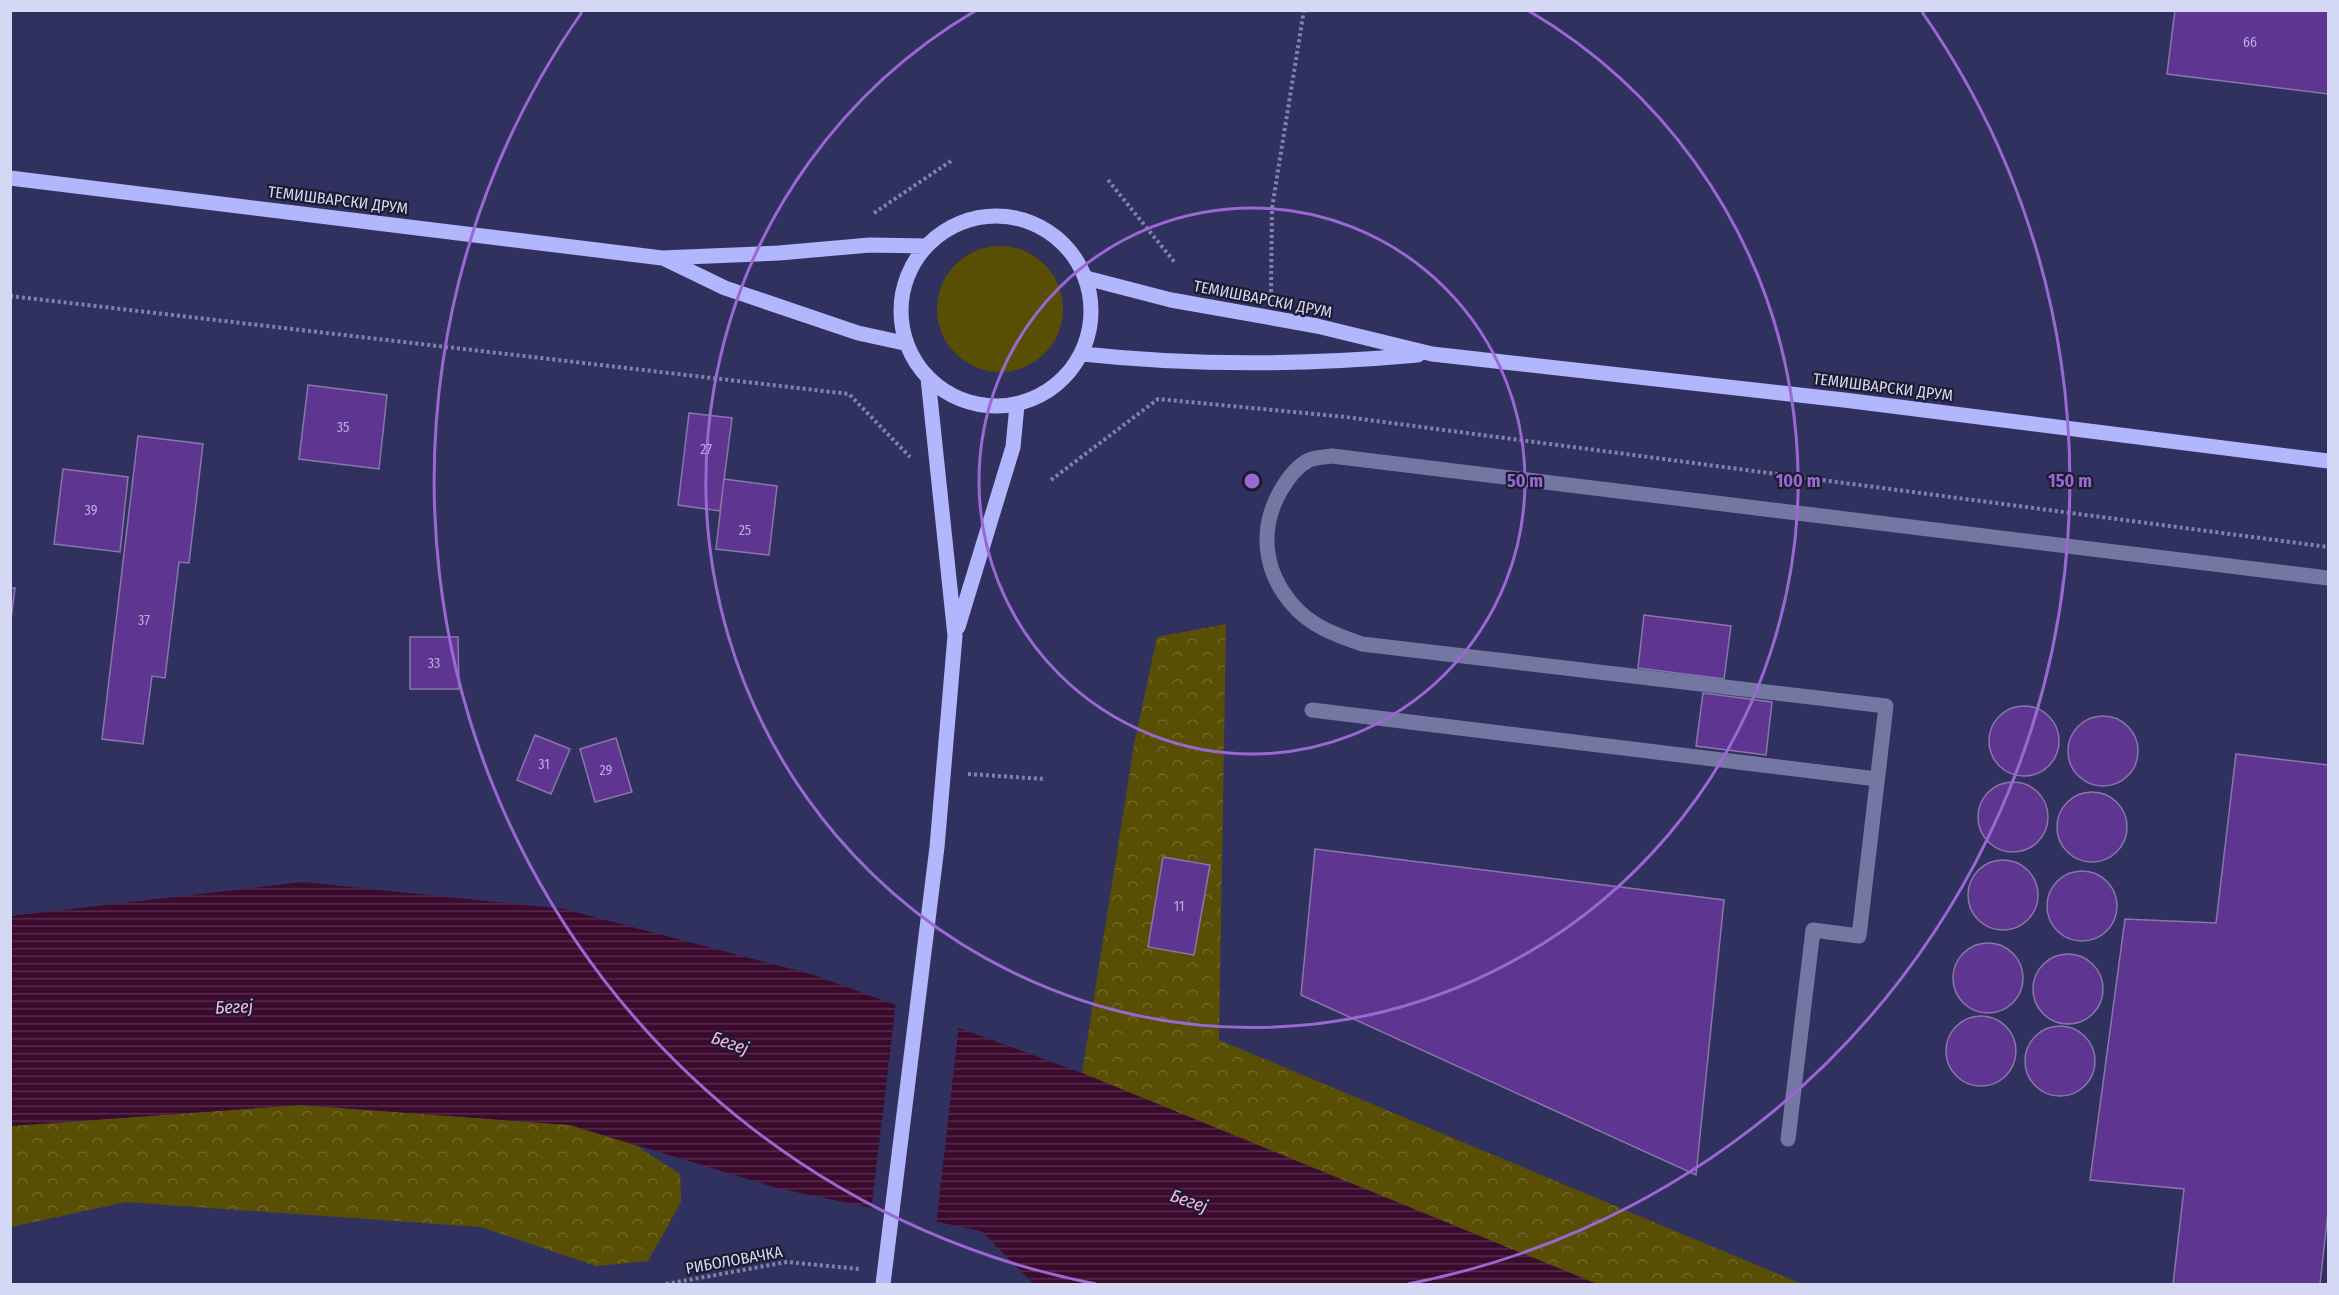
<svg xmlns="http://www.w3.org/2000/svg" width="2339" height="1295" font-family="'Fira Sans Condensed',sans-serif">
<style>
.grass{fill:#584f05}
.forest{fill:url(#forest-crowns)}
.water{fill:url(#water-rules)}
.pier{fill:#313160}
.building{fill:#5f3592;stroke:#8976aa;stroke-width:1.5}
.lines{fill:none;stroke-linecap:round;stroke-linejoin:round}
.path{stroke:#8082a8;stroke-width:4;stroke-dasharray:3 3;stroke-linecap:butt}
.minor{stroke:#7477a2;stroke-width:15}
.major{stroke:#b2b6fd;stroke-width:15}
.ring{fill:none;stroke:#9a68d2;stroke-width:3}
.labels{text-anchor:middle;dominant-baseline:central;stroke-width:4.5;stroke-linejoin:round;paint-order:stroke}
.number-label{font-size:14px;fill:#b8afdc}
.street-label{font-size:16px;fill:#d5d8f5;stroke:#1c1c31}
.water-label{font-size:18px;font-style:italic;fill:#ffb3e3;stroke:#1c1c31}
.centre{fill:#9a68d2;stroke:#1c1c31;stroke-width:3}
.ring-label{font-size:18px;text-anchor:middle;font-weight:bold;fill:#9a68d2;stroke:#1c1c31;stroke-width:4.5;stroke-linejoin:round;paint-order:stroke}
</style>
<defs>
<pattern id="forest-crowns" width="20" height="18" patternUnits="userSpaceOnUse" patternTransform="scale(1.5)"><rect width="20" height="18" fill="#584f05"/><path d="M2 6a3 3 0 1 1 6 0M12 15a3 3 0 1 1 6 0" fill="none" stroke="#6f682a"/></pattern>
<pattern id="water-rules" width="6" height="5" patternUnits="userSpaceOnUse" patternTransform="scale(1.5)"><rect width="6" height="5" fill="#3b0a2d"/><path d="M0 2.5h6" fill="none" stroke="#562d4c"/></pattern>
</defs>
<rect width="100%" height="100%" fill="#313160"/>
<path class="grass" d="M937 309a63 63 0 1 1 126 0a63 63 0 1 1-126 0Z"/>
<path class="forest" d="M1226,624L1219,1040L1802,1284H1597L1082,1073L1134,745L1157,637Z
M300,1105L570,1125L635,1145L680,1174L681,1202L648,1261L596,1266L481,1227L126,1202L11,1227V1126Z"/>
<path class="water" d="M303,882L564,909L814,975L1082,1073L1597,1284H1034L981,1231L777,1188L570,1125L300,1105L11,1126V916Z"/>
<path class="pier" d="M896,1002L959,1025L936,1225L871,1211Z"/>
<path class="building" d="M2175,10H2328V94L2167,74Z
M308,385L387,395L379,469L299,459Z
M689,413L732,418L720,511L678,505Z
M138,436L203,444L189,563L179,562L165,678L152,676L143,744L102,739Z
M63,469L128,477L120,552L54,544Z
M724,479L777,486L769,555L716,549Z
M10,588H15L10,627Z
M1644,615L1731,626L1724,679L1638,668Z
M410,637H458L459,689H410Z
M1703,693L1772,702L1766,755L1696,746Z
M1989 741a35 35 0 1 1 70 0a35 35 0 1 1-70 0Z
M2068 751a35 35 0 1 1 70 0a35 35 0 1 1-70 0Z
M535,735L570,749L551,794L517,780Z
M616,738L632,792L595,802L580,749Z
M2236,754L2328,765V1212L2320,1284H2173L2184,1189L2090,1180L2125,919L2216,923Z
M1978 817a35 35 0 1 1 70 0a35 35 0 1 1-70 0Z
M2057 827a35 35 0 1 1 70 0a35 35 0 1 1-70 0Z
M1315,849L1724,900L1696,1175L1301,995Z
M1163,857L1210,865L1194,955L1148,947Z
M1968 895a35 35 0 1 1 70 0a35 35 0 1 1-70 0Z
M2047 906a35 35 0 1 1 70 0a35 35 0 1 1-70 0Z
M1953 978a35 35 0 1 1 70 0a35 35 0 1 1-70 0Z
M2033 989a35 35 0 1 1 70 0a35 35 0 1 1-70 0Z
M1946 1051a35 35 0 1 1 70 0a35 35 0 1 1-70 0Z
M2025 1061a35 35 0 1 1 70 0a35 35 0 1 1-70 0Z"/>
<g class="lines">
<path class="path" d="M1108,180L1176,264
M874,213L951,161
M1271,292L1272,208L1304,10
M10,296L849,394L910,457
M1051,480L1158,399L1346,417L2328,547
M968,774L1045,779
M666,1284L787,1262L859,1269"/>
<path class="minor" d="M1312,710L1877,779
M1788,1139L1813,930L1859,936L1886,706L1362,644C1336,635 1310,626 1292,604C1263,570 1259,528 1281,490C1288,478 1297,466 1309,460C1316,457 1325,457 1332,456L2328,578"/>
<path class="major" d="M10,178L662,258L779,253L870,245L926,246
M901 311a95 95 0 1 1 190 0a95 95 0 1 1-190 0Z
M665,259L725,288L858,333L904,343
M1086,278L1171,300L1317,326L1432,354L1844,400L2328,461
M1083,354C1193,366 1307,365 1418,355
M958,627L1013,447L1017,405
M883,1284L937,847L955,636L928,378"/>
</g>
<g class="ring">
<circle cx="1252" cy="481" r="273"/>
<path d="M1529 11A546 546 0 1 1 975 11"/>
<path d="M1096 1284A818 818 0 0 1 582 12M1922 12A818 818 0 0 1 1408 1284"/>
</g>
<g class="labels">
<g class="number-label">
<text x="2250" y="42">66</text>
<text x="343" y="427">35</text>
<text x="706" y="449">27</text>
<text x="91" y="510">39</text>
<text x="745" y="530">25</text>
<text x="144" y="620">37</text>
<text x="434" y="663">33</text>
<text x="544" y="764">31</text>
<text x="606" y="770">29</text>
<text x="1179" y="906">11</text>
</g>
<g class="street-label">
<text transform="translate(338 200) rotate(7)">ТЕМИШВАРСКИ ДРУМ</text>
<text transform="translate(1263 299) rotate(11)">ТЕМИШВАРСКИ ДРУМ</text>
<text transform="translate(1883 387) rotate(7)">ТЕМИШВАРСКИ ДРУМ</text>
<text transform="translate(734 1260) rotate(-10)">РИБОЛОВАЧКА</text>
</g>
<g class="water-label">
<text transform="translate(234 1007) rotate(-2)">Бегеј</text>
<text transform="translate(730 1043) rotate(19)">Бегеј</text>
<text transform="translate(1189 1201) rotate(19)">Бегеј</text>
</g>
</g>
<circle cx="1252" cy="481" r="9" class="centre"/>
<g class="ring-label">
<text x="1525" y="487">50 m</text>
<text x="1798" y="487">100 m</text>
<text x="2070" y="487">150 m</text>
</g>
<rect width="2339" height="1295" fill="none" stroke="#d5d8f5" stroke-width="24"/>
</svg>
